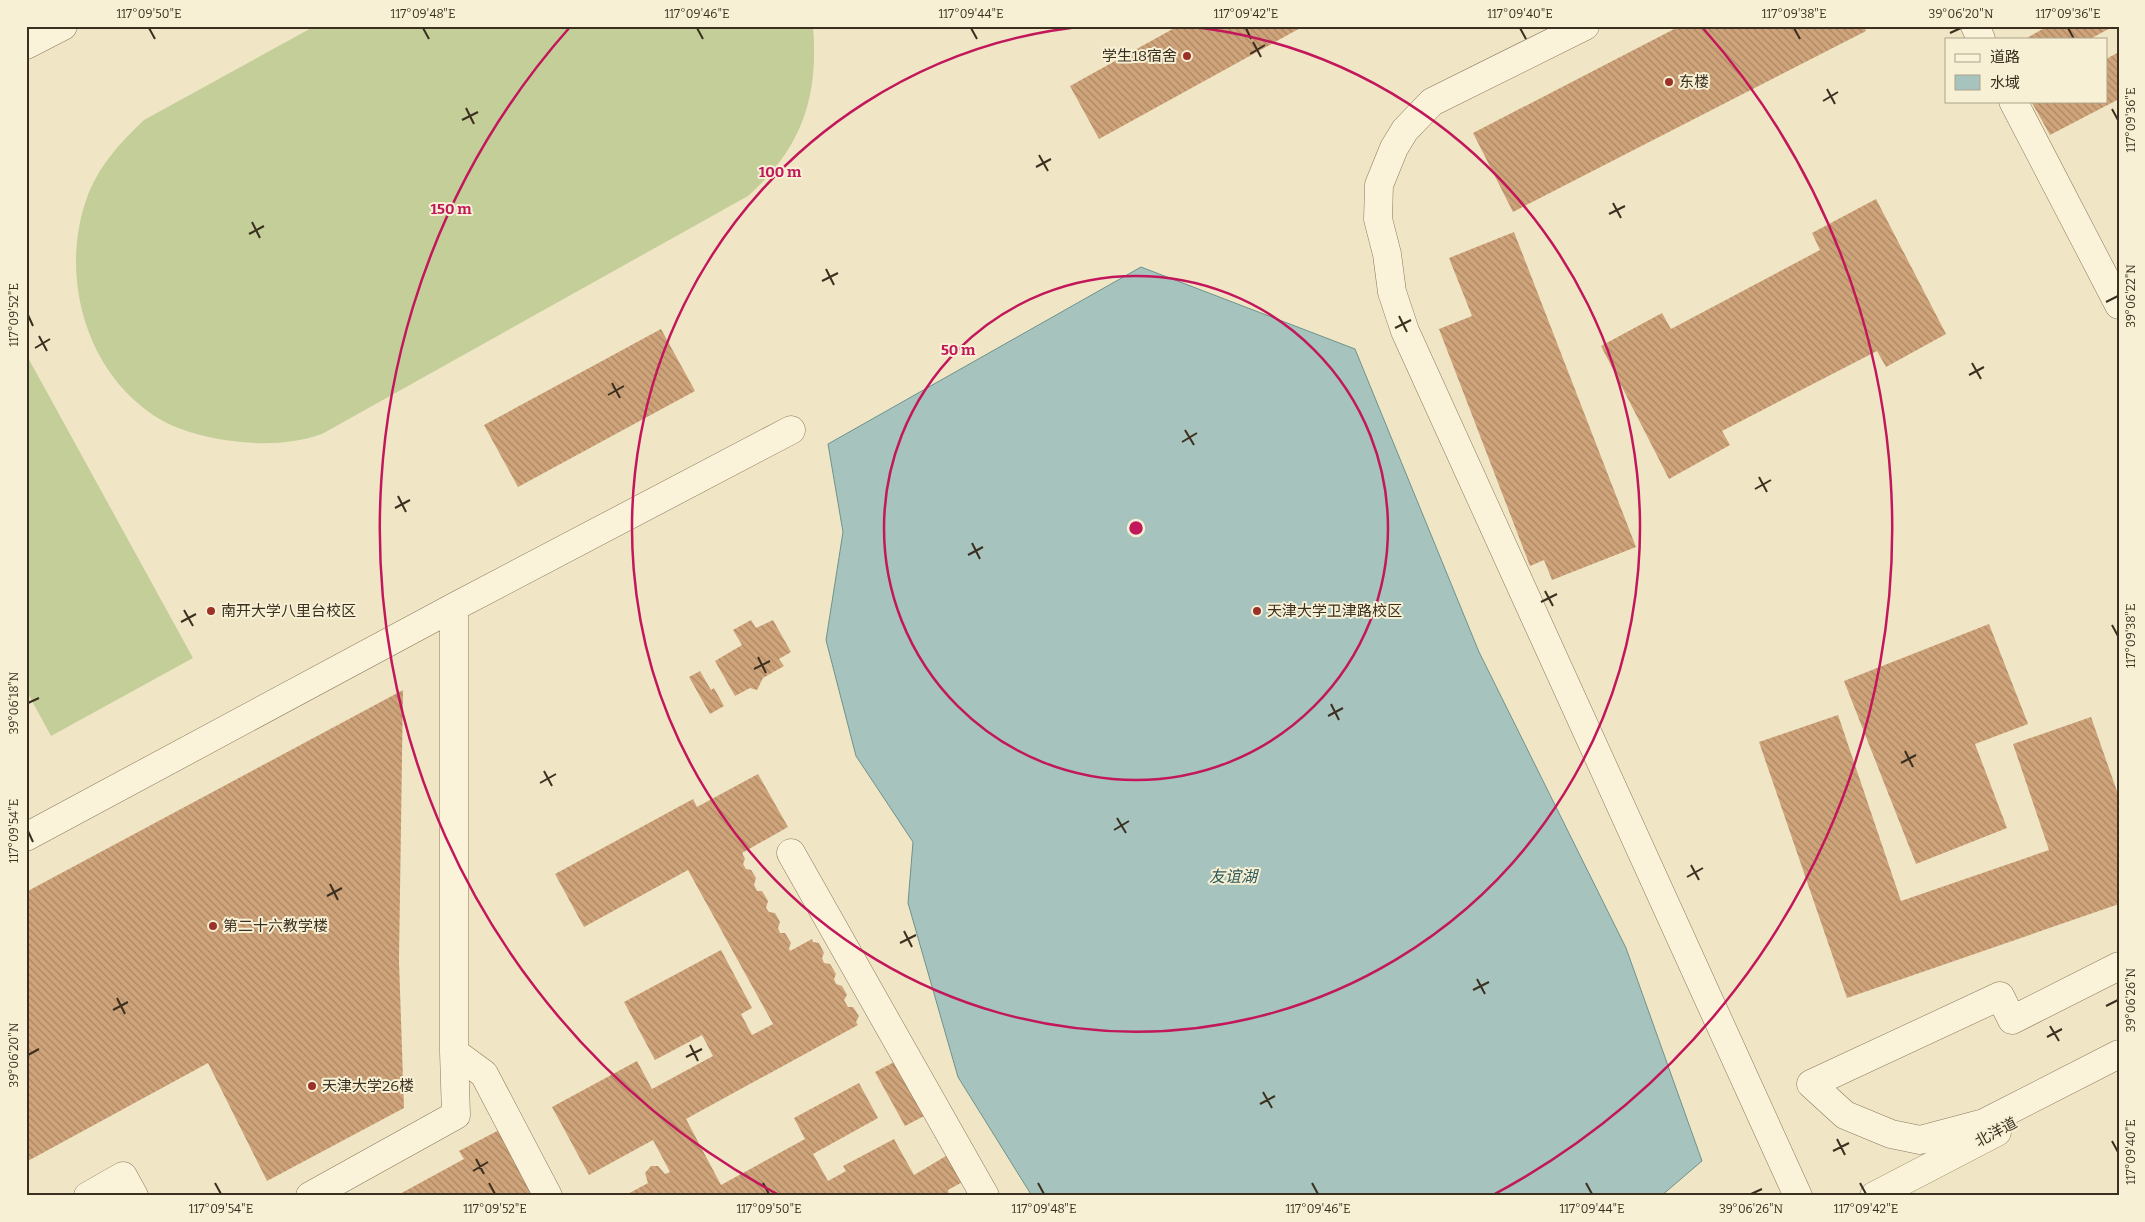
<svg xmlns="http://www.w3.org/2000/svg" width="2145" height="1222" font-family="Bitter,'Noto Sans SC',serif">
<style>
.grass{fill:#c4ce99}
.water{fill:#a7c3bd;stroke:#6d928c}
.building{fill:url(#building-back-hatch)}
.lines{fill:none;stroke-linecap:round;stroke-linejoin:round}
.minor-casing{stroke:#8b785b;stroke-width:29}
.minor{stroke:#faf2d9;stroke-width:28}
.ticks{fill:none;stroke:#3b2f1f;stroke-width:2}
.ring{fill:none;stroke:#c2185b;stroke-width:2.5}
.poi-dot{fill:#9c3129;stroke:#f7f0d5;stroke-width:2}
.labels{text-anchor:middle;dominant-baseline:central;stroke-width:4;stroke-linejoin:round;paint-order:stroke}
.poi-label{font-size:15px;fill:#3b2f1f;stroke:#f7f0d5;text-anchor:start}
.street-label{font-size:15px;fill:#3b2f1f;stroke:#f7f0d5}
.water-label{font-size:16px;font-style:italic;fill:#2e5b5b;stroke:#f7f0d5}
.centre{fill:#c2185b;stroke:#f7f0d5;stroke-width:2.5}
.ring-label{font-size:15px;text-anchor:middle;font-weight:bold;fill:#c2185b;stroke:#f7f0d5;stroke-width:4;stroke-linejoin:round;paint-order:stroke}
.neatline{fill:none;stroke:#3b2f1f;stroke-width:2}
.ticks-label{font-size:12px;text-anchor:middle;fill:#3b2f1f}
</style>
<defs>
<pattern id="building-back-hatch" width="6" height="6" patternUnits="userSpaceOnUse" patternTransform="scale(1.25)"><rect width="6" height="6" fill="#cfa47a"/><path d="M-1 5l2 2M0 0l6 6M5-1l2 2" fill="none" stroke="#a98663"/></pattern>
</defs>
<rect width="100%" height="100%" fill="#f0e6c6"/>
<path class="grass" d="M315,26H813C819,97 802,148 748,196L322,434C293,444 263,445 232,441C209,438 183,432 163,421C85,377 57,273 89,192C101,163 122,141 144,120Z
M26,354L193,658L51,736L26,690Z"/>
<path class="water" d="M1141,267L1355,349L1479,652L1626,948L1702,1161L1661,1196H1032L958,1077L908,903L913,842L856,756L826,640L843,532L828,444Z"/>
<path class="building" d="M1178,26H1304L1099,139L1070,86Z
M1680,26H1864L1866,31L1513,212L1473,133Z
M2048,26H2114L2090,39H2025Z
M2119,52V99L2050,135L2031,101H2106V59Z
M1876,199L1946,334L1886,367L1877,351L1722,431L1730,445L1669,479L1601,346L1662,313L1671,329L1820,250L1812,233Z
M1514,232L1636,547L1552,580L1544,560L1530,566L1439,329L1472,316L1449,258Z
M661,329L695,391L518,487L484,425Z
M751,620L756,628L773,620L791,652L779,659L784,666L763,678L757,690L750,688L735,696L715,661L742,645L733,630Z
M1989,624L2028,724L1975,744L2007,828L1916,864L1844,681Z
M700,671L711,690L714,688L724,706L710,714L689,677Z
M403,690L399,961L404,1108L267,1181L208,1063L26,1162V892Z
M1838,715L1901,901L2049,850L2013,744L2091,717L2119,797V904L1847,998L1759,742Z
M758,774L788,827L742,853L745,859L743,864L746,869L751,870L756,878L754,885L757,891H762L768,901L766,908L769,912L775,913L780,922L778,928L780,933H785L791,943L789,948L790,951L812,939L813,942L819,943L824,953L822,958L824,963L830,964L836,974L834,979L836,984L842,986L847,995L844,1000L848,1007H853L859,1016L856,1022L858,1025L686,1119L721,1185L805,1139L794,1118L859,1083L878,1118L813,1154L828,1181L846,1171L843,1166L894,1139L914,1175L951,1153L966,1180L948,1190L949,1196H624L648,1183L645,1173L651,1166H658L665,1174L670,1172L653,1140L589,1175L552,1107L637,1061L652,1089L713,1056L702,1035L655,1060L624,1002L721,950L752,1008L741,1014L752,1035L773,1024L688,870L584,927L555,874L693,799L697,807Z
M898,1060L928,1114L905,1126L875,1072Z
M501,1129L536,1196H396L464,1159L459,1151Z"/>
<g class="lines">
<g class="minor-casing">
<path id="minor" d="M1585,26L1432,102L1405,130L1394,148L1379,185L1378,219L1387,254L1392,292L1405,331L1798,1196
M1975,26L1981,39
M26,45L63,26
M2013,101L2119,305
M26,837L454,607L791,430
M791,853L985,1196
M2119,966L2012,1020L2000,996L1811,1084L1845,1115L1891,1134L1920,1140L1984,1123L2119,1054
M454,1052L484,1074L548,1196
M88,1196L123,1176L134,1196
M310,1196L456,1115L454,1052V607
M1874,1196L1997,1132"/>
</g>
<use href="#minor" class="minor"/>
</g>
<path class="ticks" d="M149,28L155,39M423,28L429,39M697,28L703,39M971,28L977,39M1246,28L1251,39M1520,28L1526,39M1794,28L1800,39M2068,28L2074,39M1950,33L1961,28M1253,42L1261,57M1250,54L1265,45M1827,89L1835,104M1823,101L1838,92M466,108L474,124M2112,109L2118,120M462,120L478,112M1039,155L1048,171M1036,167L1051,159M1613,203L1621,218M1609,214L1625,206M252,222L260,238M249,234L264,226M826,269L834,285M822,281L838,273M2106,302L2118,296M28,315L33,326M1399,316L1407,332M1395,328L1411,320M39,336L47,351M35,348L50,339M1972,363L1981,379M1969,375L1984,367M612,383L620,398M608,395L624,386M1185,430L1194,445M1182,442L1197,433M1759,477L1767,492M1755,489L1771,480M398,496L406,512M395,508L410,500M972,543L980,559M968,555L983,547M1545,591L1553,606M1541,602L1557,594M184,610L193,626M181,622L196,614M2112,625L2118,636M758,657L766,673M754,669L770,661M28,703L39,698M1331,704L1339,720M1328,716L1343,708M1905,751L1913,767M1901,763L1916,755M544,771L552,786M540,783L556,774M1117,818L1126,833M1114,830L1129,821M28,831L33,842M1691,865L1699,880M1687,877L1703,868M330,884L338,900M327,896L342,888M904,931L912,947M900,943L916,935M1477,979L1485,994M1473,990L1489,982M117,998L125,1014M2106,1006L2118,1000M113,1010L128,1002M2050,1026L2059,1041M2047,1037L2062,1029M690,1045L698,1061M28,1055L39,1049M686,1057L702,1049M1263,1092L1272,1108M1260,1104L1275,1096M1837,1139L1845,1155M2112,1141L2118,1152M1833,1151L1849,1143M476,1159L484,1174M473,1171L488,1162M215,1183L221,1194M489,1183L495,1194M763,1183L769,1194M1038,1183L1044,1194M1312,1183L1318,1194M1586,1183L1592,1194M1860,1183L1866,1194M1751,1194L1762,1189"/>
<g class="ring">
<circle cx="1136" cy="528" r="252"/>
<path d="M1184 26A504 504 0 1 1 1088 26"/>
<path d="M781 1196A756 756 0 0 1 570 27M1702 27A756 756 0 0 1 1491 1196"/>
</g>
<g class="poi-dot">
<circle cx="1187" cy="56" r="5"/>
<circle cx="1669" cy="82" r="5"/>
<circle cx="211" cy="611" r="5"/>
<circle cx="1257" cy="611" r="5"/>
<circle cx="213" cy="926" r="5"/>
<circle cx="312" cy="1086" r="5"/>
</g>
<g class="labels">
<g class="poi-label">
<text x="1177" y="56" text-anchor="end">学生18宿舍</text>
<text x="1679" y="82">东楼</text>
<text x="221" y="611">南开大学八里台校区</text>
<text x="1267" y="611">天津大学卫津路校区</text>
<text x="223" y="926">第二十六教学楼</text>
<text x="322" y="1086">天津大学26楼</text>
</g>
<g class="street-label">
<text transform="translate(1996 1132) rotate(-28)">北洋道</text>
</g>
<g class="water-label">
<text x="1233" y="876">友谊湖</text>
</g>
</g>
<circle cx="1136" cy="528" r="8" class="centre"/>
<g class="ring-label">
<text x="780" y="177">100 m</text>
<text x="451" y="214">150 m</text>
<text x="958" y="355">50 m</text>
</g>
<rect width="2145" height="1222" fill="none" stroke="#f7f0d5" stroke-width="55"/>
<rect x="1945" y="38" width="162" height="65" fill="#f7f0d5" stroke="#aca38c"/>
<rect x="1955" y="54" width="25" height="8" fill="#faf2d9" stroke="#aca38c"/>
<text x="1990" y="62" font-size="15" fill="#3b2f1f">道路</text>
<rect x="1955" y="75" width="25" height="15" fill="#a7c3bd" stroke="#aca38c"/>
<text x="1990" y="88" font-size="15" fill="#3b2f1f">水域</text>
<rect x="28" y="28" width="2090" height="1166" class="neatline"/>
<g class="ticks-label">
<text x="149" y="18">117°09'50"E</text>
<text x="423" y="18">117°09'48"E</text>
<text x="697" y="18">117°09'46"E</text>
<text x="971" y="18">117°09'44"E</text>
<text x="1246" y="18">117°09'42"E</text>
<text x="1520" y="18">117°09'40"E</text>
<text x="1794" y="18">117°09'38"E</text>
<text x="1961" y="18">39°06'20"N</text>
<text x="2068" y="18">117°09'36"E</text>
<text transform="translate(2131 120) rotate(-90)" y="4">117°09'36"E</text>
<text transform="translate(2131 296) rotate(-90)" y="4">39°06'22"N</text>
<text transform="translate(14 315) rotate(-90)" y="4">117°09'52"E</text>
<text transform="translate(2131 636) rotate(-90)" y="4">117°09'38"E</text>
<text transform="translate(14 703) rotate(-90)" y="4">39°06'18"N</text>
<text transform="translate(14 831) rotate(-90)" y="4">117°09'54"E</text>
<text transform="translate(2131 1000) rotate(-90)" y="4">39°06'26"N</text>
<text transform="translate(14 1055) rotate(-90)" y="4">39°06'20"N</text>
<text transform="translate(2131 1152) rotate(-90)" y="4">117°09'40"E</text>
<text x="221" y="1213">117°09'54"E</text>
<text x="495" y="1213">117°09'52"E</text>
<text x="769" y="1213">117°09'50"E</text>
<text x="1044" y="1213">117°09'48"E</text>
<text x="1318" y="1213">117°09'46"E</text>
<text x="1592" y="1213">117°09'44"E</text>
<text x="1751" y="1213">39°06'26"N</text>
<text x="1866" y="1213">117°09'42"E</text>
</g>
</svg>
